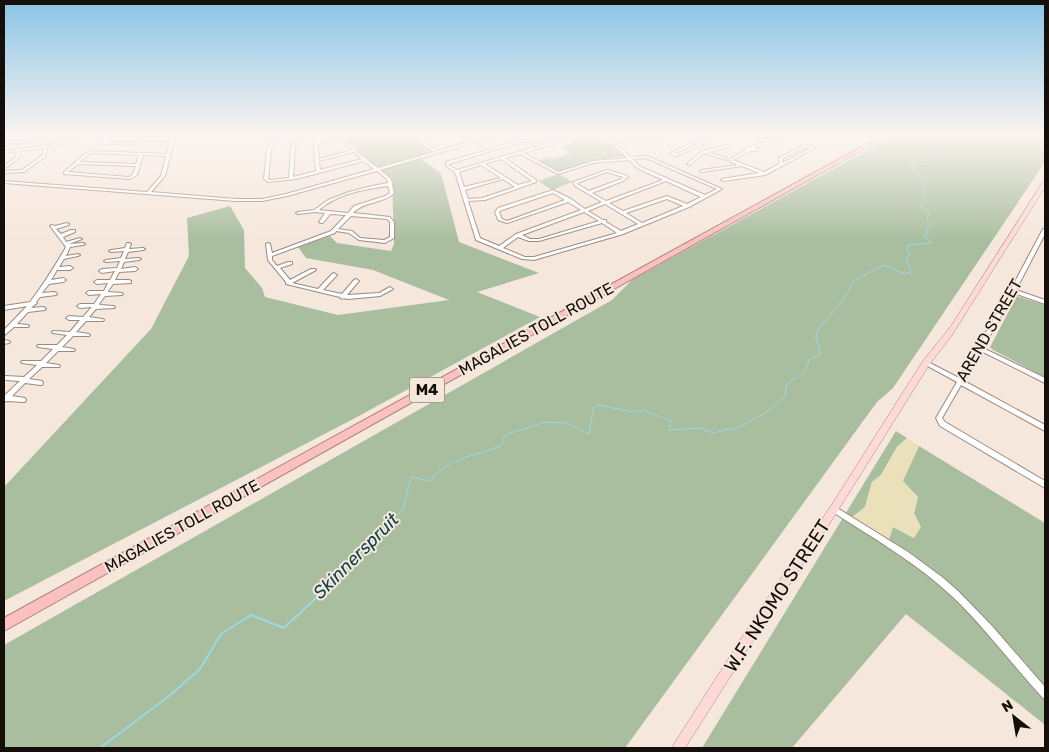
<svg xmlns="http://www.w3.org/2000/svg" width="1049" height="752" font-family="Rubik,sans-serif">
<style>
.green{fill:#a9be9f}
.sand{fill:#eae1bb}
.lines{fill:none;stroke-linecap:round;stroke-linejoin:round}
.stream-far1{stroke:#9ad9e5;stroke-width:1}
.stream{stroke:#9ad9e5;stroke-width:2}
.minor-casing{stroke:#998b81;stroke-width:2}
.major-casing{stroke:#aa837f;stroke-width:1}
.highway-casing{stroke:#aa837f;stroke-width:2}
.minor{fill:#fff;fill-rule:evenodd}
.major{fill:#fddad8;fill-rule:evenodd}
.highway{fill:#fbc1be;fill-rule:evenodd}
.labels{text-anchor:middle;dominant-baseline:central;stroke-width:4;stroke-linejoin:round;paint-order:stroke}
.shield{fill:#f6e7dc;stroke:#58504a;stroke-width:1}
.shield-label{font-size:15px;font-weight:bold;fill:#140f0b}
.street-label{font-size:16px;fill:#140f0b;stroke:#f6e7dc}
.water-label{font-size:18px;font-style:italic;fill:#0a434c;stroke:#f6e7dc}
.near-street-label{font-size:19px;fill:#140f0b;stroke:#f6e7dc}
</style>
<rect width="100%" height="100%" fill="#f6e7dc"/>
<path class="green" d="M338,136H412L431,150L430,153L418,157L441,173L459,242L539,273L477,292L540,317L357,417L4,601V487L151,329L189,256L187,218L230,206L244,230L245,268L262,288L265,297L338,315L449,300L373,270L306,258L298,247L330,236L337,243L391,251L394,244L392,178L356,150V145L347,144Z
M893,136H1045V162L893,388L877,402L625,748H4V645L612,300L632,280Z
M572,139L611,142L624,156L593,161L559,172L543,164L540,160L550,157L554,159L570,153L561,147L569,145Z
M559,174L572,182L552,190L538,181Z
M1017,296L1045,305V377L993,350L990,347Z
M896,431L907,438L897,447L881,475L872,482L865,507L853,517L889,539L893,527L914,538V513L918,497L902,481L919,446L1045,523V725L906,614L792,748H702Z"/>
<path class="sand" d="M907,438L919,446L903,481L918,497L914,513L921,527L914,538L893,527L889,539L852,517L865,507L872,482L881,475L897,447Z"/>
<g class="lines">
<path class="stream-far1" d="M376,533L403,510L411,477L430,481C452,456 472,457 501,446L505,435L545,422L566,423L589,434L594,407L599,405L632,412L643,410L671,421L669,430L700,428L713,433L739,427L767,412L784,397L787,384L805,371L809,360L821,354L816,338L817,331L842,301L855,280L884,265L905,274L911,272L906,257L910,255L907,249L908,245L932,243L924,236L928,234L927,228L931,225L927,220L929,211L919,206L926,200L921,179L909,160L934,161L950,136"/>
<path class="stream" d="M100,748L169,696L200,669L221,634L251,615L284,628L317,597L378,532"/>
<g class="minor-casing">
<path id="minor" d="M43,136H50L24,143H4V141H24Z
M68,136H73L57,146L47,147L46,156L24,172L4,173V171L22,170L43,155V148L21,151L19,158L4,169V166L16,157L17,151L4,153V151L55,144Z
M107,136H111L106,142L169,143L171,136H175L165,176L151,192L236,199H262L286,194L374,169L364,161L296,179L268,182L264,179L267,150L275,136H279L271,150L268,179L270,180L289,178L291,147L297,136H301L295,147L293,177L316,171L315,162L314,161L315,160L314,146L318,136H322L318,146L319,159L352,150L334,136H338L365,158H367V160L378,168L434,152L411,136H416L437,151L491,136H497L380,170L390,178L393,184L392,185L394,193C383,204 364,201 353,213L390,217L394,222V238L385,243L359,240L349,233L336,231L335,233L272,256V260L277,266L288,262H292V264L280,268L290,280L311,269H315L316,270L292,283L318,289L332,274L334,273L337,275L323,290L342,294L354,280L356,279L359,281L347,295L379,293L390,287L393,289L380,296L348,299C345,298 343,299 340,298V297L286,284V282L268,260L266,244L268,243L270,244L272,253L331,231L346,215L330,214L323,223H321L319,222L325,213L315,212L298,214L296,213L298,212L314,210L328,200L349,192L372,186L388,183L387,179L377,171L287,196L262,201H236L4,183V181L147,192L161,176L166,156L143,155L137,175L130,179L64,174V172L86,153L91,151L167,154L169,145L102,144L101,143ZM354,152L362,159L320,170L319,161ZM92,153L139,155L136,164L80,162L88,155ZM78,164L136,166L133,174L129,177L68,172ZM388,186L390,193L385,196L354,206L348,213L319,210C337,194 365,189 388,186ZM351,216L387,219L390,222V237L384,240L360,238L352,231L338,229Z
M552,136C572,136 591,140 611,140C626,140 642,136 658,136L615,142L630,157L647,156L722,189L689,207L623,234L534,260L522,259L476,240L455,172L446,166V162L524,139L541,145L551,142L554,137ZM558,137L611,142L627,158L593,161L558,172L524,153L553,144ZM524,141L538,146L457,170L449,165V164ZM520,154L558,174L593,163L629,160L637,168L663,180L606,201L592,193L623,181L628,177L625,175L607,170L573,182L575,186L602,202L585,209L571,199L553,190L498,208L495,212L498,220L507,223L568,202L581,210L516,234L499,246L480,238L468,201L485,200L536,182V180L505,158ZM646,158L717,189L705,195L639,166L633,159ZM501,159L532,181L518,185L485,164ZM481,165L501,178L464,187L459,172ZM607,172L623,177L621,179L589,191L577,184V183ZM503,179L515,187L482,198L468,199L465,190ZM666,181L701,197L687,204L667,196L623,211L609,203ZM553,193L565,200L507,221L502,219L499,212L502,210ZM667,199L683,206L642,223L626,213ZM605,204L638,224L621,231L606,222V220H603L588,211ZM584,212L599,221L539,239H530L522,235ZM602,223L617,233L534,257H525L503,248L518,237L529,241H539Z
M779,136H784L775,142L756,147L757,151H750L733,160L764,172L779,164V158L802,146L812,145L815,148L765,175L723,181L721,180L722,179L759,173L742,166L702,172L700,171L702,170L738,165L731,162L730,161L731,160L730,159L746,150L744,149L745,148L773,140ZM804,148H811L783,163L782,159Z
M703,138H705L710,141L677,156H675L670,153ZM704,140L705,141L676,154L675,153Z
M728,145L730,146L729,147L708,152L727,158V160L704,153L690,165L687,164L702,151Z
M67,223L69,224V225L56,229L61,234L71,230H75V232L63,237L66,242L80,238L82,239L69,244L83,243L85,244L83,245L70,247L66,256L78,254L80,255L78,256L64,259L59,267L70,266L73,268L70,270H57L51,280L63,278L66,280L63,282L49,284L42,293L54,292L56,293L57,294L56,295L40,297L36,302L37,303L36,304L34,305L31,308L43,307L45,308L46,309L45,310L28,312L17,324L28,325L29,326L28,327H14L6,334L4,335V330L27,306L4,310V306L30,302C43,285 55,266 66,247L50,226L52,225L55,226Z
M1043,229H1045V234L1016,290L1045,300V304L1014,293L983,348L1045,378V383L981,351L964,381L1045,425V431L961,385L942,418L945,422L1045,481V488L940,426L936,418L957,382L924,364L923,363L924,362H928L959,378L1010,291Z
M127,243H129L131,244L129,249L143,248L145,249L143,250L128,252L125,259L139,258L141,259L139,260L124,262L121,269L135,267L138,269L135,271L119,272L115,280H129L131,281V283L113,284L108,291V292L122,293L123,294L122,295L105,296L99,304L100,305L114,306L115,307L114,308L96,309L89,317L103,319L104,320L103,321H86L76,332L89,334L90,335L89,336H73L62,347L74,349L75,350L74,351H58L46,363L59,365L60,366L59,367H42L29,379L42,381L43,383L42,385H40L25,383L12,396L25,398L26,400L25,402H23L7,401L4,402V396L20,381L5,380L4,378L5,376L24,377L37,365L22,363L21,362L22,361H41L53,349L38,347L37,346L38,345H57L67,335L53,333L52,332L53,331L70,332L80,320H69L66,318L69,316L83,317L91,308L92,307L80,308L77,306L80,304H94L101,294L89,295L86,293L89,291H104L108,283L97,284L94,282L97,280H110L115,271L102,273L99,271L102,269L117,268L120,261L106,262L104,261L106,260L121,258L124,251L111,252L109,251L111,250L125,248Z
M4,340L9,341L10,342L9,343L4,344Z
M834,506L908,552L942,577L958,591L992,626L1045,687V699L1042,697C1012,664 985,628 953,597C917,563 873,538 831,511L830,509L831,507Z"/>
</g>
<g class="major-casing">
<path id="major" d="M1043,182H1045V187L952,335L929,365L837,512L770,614L685,748H672L674,744L762,606L831,506L923,361L951,326Z"/>
</g>
<g class="highway-casing">
<path id="highway" d="M881,136H887L4,631V618Z"/>
</g>
<use href="#minor" class="minor"/>
<use href="#major" class="major"/>
<use href="#highway" class="highway"/>
</g>
<linearGradient id="sky" x2="0" y2="1"><stop stop-color="#89c3e7"/><stop offset="0.56" stop-color="#fbf4ef"/><stop offset="1" stop-color="#fbf4ef" stop-opacity="0"/></linearGradient>
<rect width="1049" height="241" fill="url(#sky)"/>
<g class="labels">
<rect class="shield" x="409.5" y="377.5" width="35" height="25" rx="4"/>
<g class="shield-label">
<text x="427" y="390">M4</text>
</g>
<g class="street-label">
<text transform="translate(536 329) rotate(-29)">MAGALIES TOLL ROUTE</text>
<text transform="translate(989 330) rotate(-60)">AREND STREET</text>
<text transform="translate(182 526) rotate(-29)">MAGALIES TOLL ROUTE</text>
</g>
<g class="water-label">
<text transform="translate(356 556) rotate(-45)">Skinnerspruit</text>
</g>
<g class="near-street-label">
<text transform="translate(777 596) rotate(-57)">W.F. NKOMO STREET</text>
</g>
</g>
<rect width="1049" height="752" fill="none" stroke="#140f0b" stroke-width="10"/>
<g transform="translate(1014 717) rotate(329)" stroke="#f6e7dc" stroke-width="4" paint-order="stroke">
<path d="M0-4L9 19L0 12L-9 19Z" fill="#140f0b"/>
<text y="-8" font-size="14" font-weight="bold" text-anchor="middle" fill="#140f0b">N</text>
</g>
</svg>
